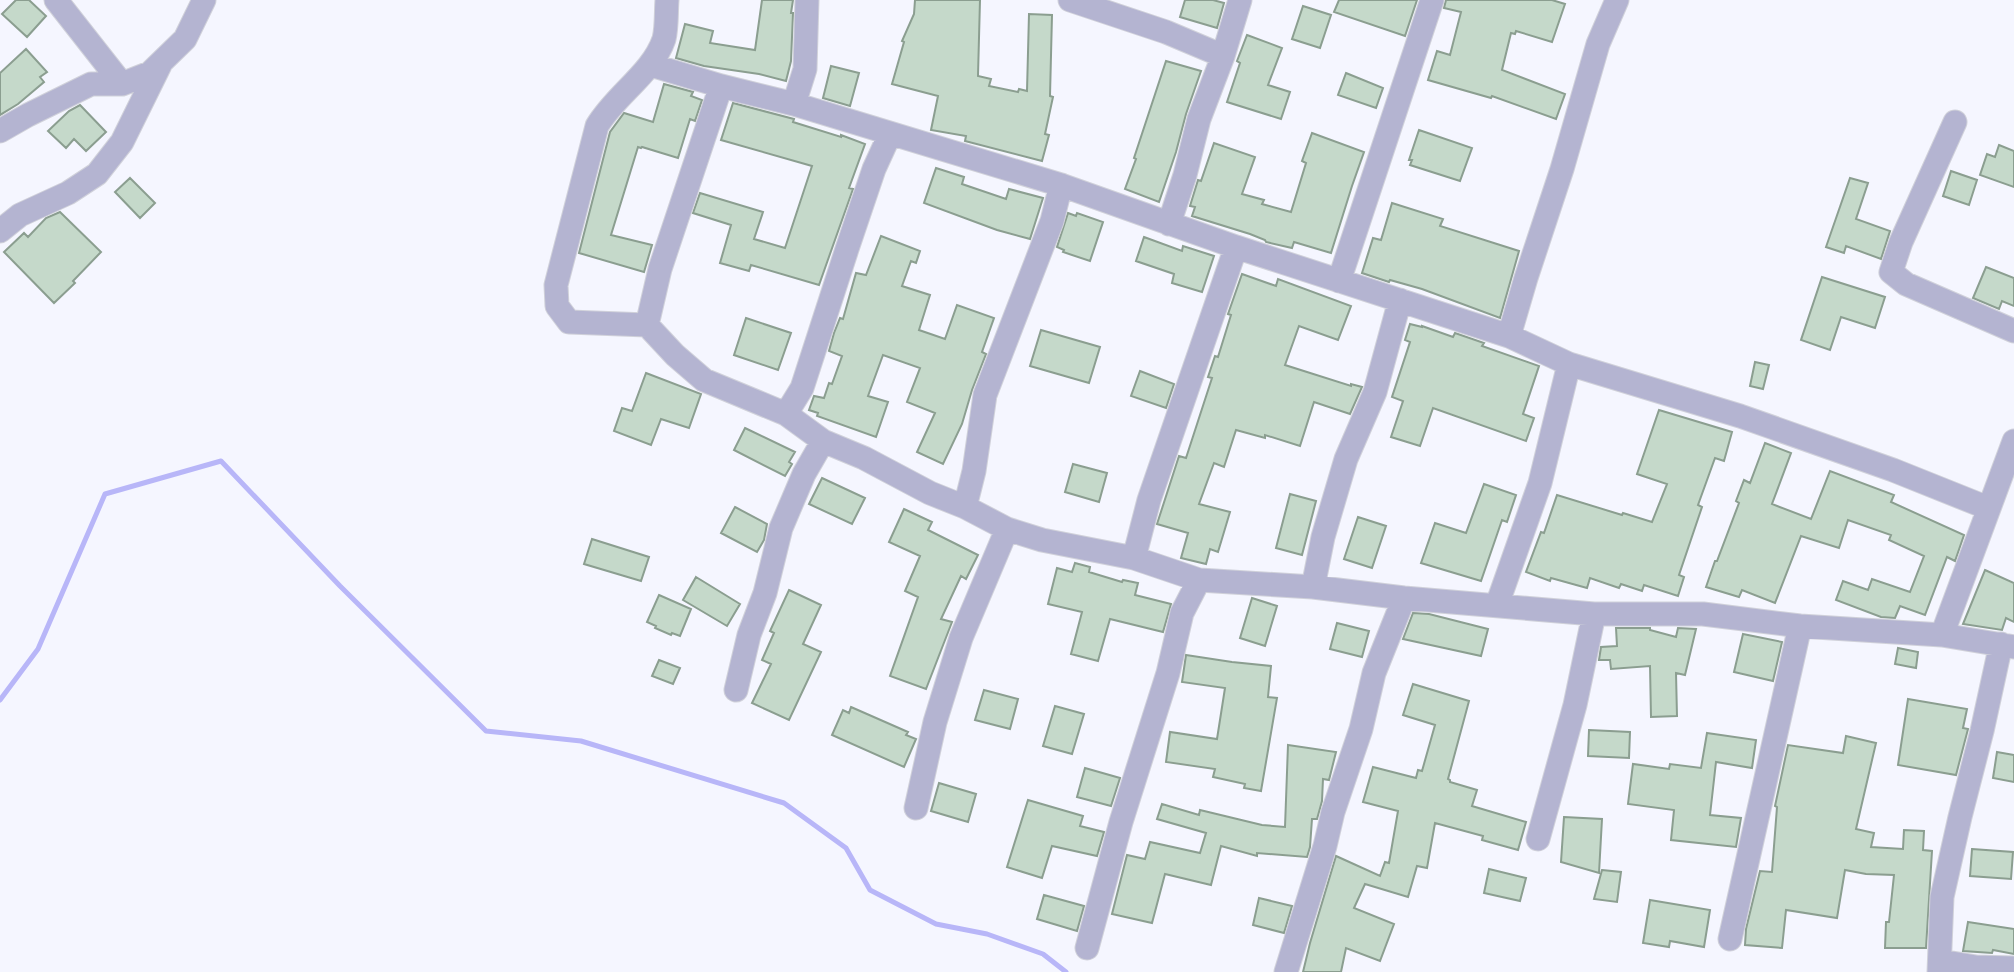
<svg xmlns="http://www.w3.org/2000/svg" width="2014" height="972" font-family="'PT Sans',sans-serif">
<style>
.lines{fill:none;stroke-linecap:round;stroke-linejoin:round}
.stream{stroke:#b8b6f8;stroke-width:5}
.building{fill:#c5d9ca;stroke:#8b9e90;stroke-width:2}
.minor-casing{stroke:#d0d1da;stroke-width:25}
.minor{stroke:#b4b4d1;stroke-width:23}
</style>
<rect width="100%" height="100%" fill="#f5f6ff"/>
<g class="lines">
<path class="stream" d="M0,700L38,649L105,494L221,461L340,586L486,731L581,741L784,803L846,848L870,890L936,924L987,934L1043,954L1066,972"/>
</g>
<path class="building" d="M16,0H29L46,16L27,37L2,14Z
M762,0H793L791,13H793L791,61L786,81L759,74L704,66L676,58L685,24L713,31L710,43L755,50Z
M915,0H980L978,76L991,79L989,86L1018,92L1019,89L1027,91L1029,14L1052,15L1050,96L1053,97L1045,134L1049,135L1042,161L965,141L966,136L931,130L938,96L892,84L904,42L902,41L914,14Z
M1185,0H1213L1224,3L1217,28L1180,17Z
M1339,0H1417L1405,36L1334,12Z
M1446,0H1552L1565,4L1552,42L1516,31L1515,34L1511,33L1502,70L1565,94L1556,119L1492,96L1491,98L1428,80L1437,51L1450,55L1461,12L1444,8Z
M1303,6L1331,15L1320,48L1292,39Z
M1247,35L1282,48L1268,85L1290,92L1281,119L1227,102L1240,63L1237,61Z
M26,49L47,72L40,77L44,82L18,104L0,115V73Z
M1166,61L1201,71L1186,114L1176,152L1159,202L1125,189L1136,159L1134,158Z
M831,66L859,73L850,106L823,98Z
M1346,73L1383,88L1376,108L1338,95Z
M664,84L693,92L691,96L702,100L695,121L690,119L678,158L642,147L641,148L638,147L611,235L652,245L644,272L579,253L610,132L624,113L653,122Z
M733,103L794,119L793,122L841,137V135L865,144L849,188L853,189L819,285L751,265L749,271L720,263L731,225L693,213L700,193L763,212L754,239L785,248L812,166L721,140Z
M80,105L106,132L86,151L74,139L66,148L48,131L69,111Z
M1419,130L1472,148L1460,181L1410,165L1412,160H1409Z
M1312,133L1364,152L1352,186L1331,253L1294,242L1292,248L1266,242L1265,240L1250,234L1192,216L1195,207L1190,206L1198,180L1201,181L1214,143L1255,157L1242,194L1264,200L1262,204L1291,212L1306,163L1302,161Z
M1999,145L2014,151V187L1980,175L1987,154L1995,157Z
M936,168L964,177L962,184L1006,199L1009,189L1043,198L1030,239L997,230L924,203Z
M1951,171L1977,180L1969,205L1943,196Z
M130,178L155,203L140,218L115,192Z
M1850,178L1868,183L1856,219L1890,231L1881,259L1846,246L1844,253L1826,247Z
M1392,203L1443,219L1440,226L1519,251L1500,318L1422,289L1390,280L1389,282L1362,273L1373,238L1381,240Z
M60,212L101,252L73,281L75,283L54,303L4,252L24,233L28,237L46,218Z
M1068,213L1076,216L1077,213L1103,222L1090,261L1063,252L1064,250L1057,247Z
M881,236L920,251L916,263L911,261L902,286L930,295L919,330L945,339L957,305L994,318L982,352L986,354L972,390L962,424L943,464L917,452L935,413L907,402L920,368L883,355L868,396L888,402L876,437L817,416L818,413L809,410L814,396L824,398L829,383L832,384L842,356L829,351L834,333L840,318L843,319L856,273L866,275Z
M1144,237L1182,251L1183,246L1214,256L1202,292L1172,283L1174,274L1136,261Z
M1986,267L2014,278V306L2002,301L1999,309L1973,298Z
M1242,274L1276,286L1278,279L1351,306L1338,340L1299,326L1285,365L1351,386V384L1362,387L1350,414L1314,402L1300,446L1265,435V438L1236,430L1224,467L1214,463L1199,504L1230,512L1218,552L1210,549L1206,564L1181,558L1188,533L1157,524L1179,456L1186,458L1212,378L1208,377L1215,356L1218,357L1231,315L1228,314Z
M1822,277L1885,297L1875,328L1841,317L1830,350L1801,340Z
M746,318L791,333L778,370L734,355Z
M1410,324L1422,327V326L1453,337L1455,333L1484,343L1482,346L1539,366L1523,414L1534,418L1526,441L1433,408L1420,446L1391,437L1403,401L1392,397L1410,342L1405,340Z
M1041,330L1100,347L1089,383L1030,366Z
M1755,362L1769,365L1763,389L1750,386Z
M1140,371L1174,384L1166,408L1131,396Z
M646,373L701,394L689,428L661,419L651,445L614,431L622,408L632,411Z
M1659,410L1732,432L1724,461L1715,458L1698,505L1702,507L1679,575L1684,577L1678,596L1644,585L1642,591L1621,584L1619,588L1590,578L1587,588L1551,578L1550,581L1526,572L1541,532L1544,533L1557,495L1622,515L1623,513L1652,522L1667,484L1637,474Z
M745,428L795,452L789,462L792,464L785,476L734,450Z
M1765,443L1791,453L1772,504L1811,519L1830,471L1894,495L1891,502L1964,535L1955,561L1947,557L1925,615L1900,606L1895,618L1881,617L1836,600L1843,581L1868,590L1872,579L1910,592L1924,556L1889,540L1891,535L1848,520L1839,548L1801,536L1775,603L1742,590L1739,597L1706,587L1715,561H1717L1739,503L1736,501L1744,480L1750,483Z
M1073,464L1107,473L1099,502L1065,492Z
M822,478L865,498L852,524L809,504Z
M1484,484L1516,495L1507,522L1502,520L1481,581L1421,563L1435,523L1466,533Z
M1290,494L1316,501L1302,555L1276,548Z
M735,507L767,524L764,540L757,552L721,533Z
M904,509L932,522L928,530L978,555L966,579L961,576L941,619L952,622L926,689L890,676L918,597L905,591L920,556L889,542Z
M1358,517L1386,526L1372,568L1344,559Z
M592,539L649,557L641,581L584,564Z
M1075,563L1090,567L1089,572L1122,582L1123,580L1138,583L1135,595L1171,604L1163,632L1110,619L1098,661L1071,654L1082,612L1048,604L1057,568L1072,572Z
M1985,570L2014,583V622L2006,618L2002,630L1963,624Z
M696,577L740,604L727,626L683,600Z
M789,590L821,605L803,644L821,652L789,720L752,703L771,664L762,660L774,633L770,631Z
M659,595L691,609L680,636L672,633L671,635L655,628L656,626L647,622Z
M1252,598L1277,606L1265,646L1240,638Z
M1413,613L1429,614L1488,629L1481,656L1403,639Z
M1337,623L1369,631L1362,657L1330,649Z
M1616,628H1650V630L1676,637L1678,628L1696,629L1685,675L1676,673L1677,716L1651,717L1650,666L1611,669L1610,660H1599L1601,647L1617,646Z
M1743,634L1782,642L1773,681L1734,672Z
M1898,648L1918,652L1916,668L1895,664Z
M1186,655L1232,662L1271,666L1268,697L1277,698L1261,791L1244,788L1245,784L1213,777L1215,769L1166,762L1170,732L1217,739L1225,688L1182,682Z
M659,660L680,668L673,684L652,676Z
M1413,684L1469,701L1448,779L1450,780V782L1477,790L1472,806L1526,822L1518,850L1482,840L1483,836L1435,823L1427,868L1417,866L1408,897L1365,884L1354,908L1394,924L1380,961L1346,948L1341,972H1303L1310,943L1336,856L1380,876L1385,862L1389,863L1398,811L1363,802L1373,767L1416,778L1418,770L1422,771L1435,725L1403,715Z
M984,690L1018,699L1010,729L975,720Z
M1908,699L1967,709L1963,728L1968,729L1956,775L1898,765Z
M1055,706L1084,714L1072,754L1043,746Z
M851,707L908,732L906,735L916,739L904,767L832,735L843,710L849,713Z
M1589,730L1630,732L1629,758L1588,756Z
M1707,733L1756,740L1752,768L1716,762L1710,815L1741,818L1736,847L1671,840L1674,810L1628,804L1633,764L1669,769L1670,764L1701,768Z
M1846,736L1876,743L1856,829L1874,833L1871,847L1903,849L1904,830L1924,831L1923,850L1932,851L1926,948H1885L1886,922H1889L1894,875L1866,874L1845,870L1837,918L1786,910L1782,948L1745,945L1746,929L1760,871L1772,872L1777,807L1775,806L1788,745L1843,753Z
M1288,745L1336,752L1329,780L1323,779L1322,801L1317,819H1312L1310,847L1307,857L1257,853V856L1221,846L1211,885L1165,874L1152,923L1112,914L1127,855L1145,859L1150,842L1200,853L1206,833L1157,819L1162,804L1199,815L1200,810L1262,825L1285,827Z
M1997,752L2014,755V782L1993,778Z
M1085,768L1120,778L1111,806L1077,797Z
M939,783L976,794L968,822L931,811Z
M1028,800L1083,816L1080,826L1104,832L1097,856L1052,846L1042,878L1007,867Z
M1564,817L1602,819L1599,873L1561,862Z
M1972,849L2013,852L2011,879L1970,876Z
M1489,869L1526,878L1520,901L1484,893Z
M1602,870L1621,872L1617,902L1594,899Z
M1044,895L1084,906L1077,931L1037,919Z
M1259,898L1292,906L1284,933L1253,925Z
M1650,900L1710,910L1704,947L1670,941L1669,947L1643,943Z
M1968,922L2014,929V954L1993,950L1992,953L1963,951Z"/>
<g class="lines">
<g class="minor-casing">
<path id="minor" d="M56,0L122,84
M667,0C666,12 667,27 664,39C652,74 616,94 597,126L556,285L557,306L569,322L647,325L675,355L704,380L786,414L823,441L864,458L930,493L965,507L1007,529L1042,540L1134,558L1199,580L1313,587L1404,598L1594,614H1703L1800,626L1942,635L2014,647
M1070,0L1166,32L1223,56
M651,65L721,86L794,104L1061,185L1236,247L1509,336L1569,364L1740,416L1893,470L1988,508
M794,104L805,69L807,0
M1955,122L1901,242L1891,272L1906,284L2014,331
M0,131L28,115L91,84H122L150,73L185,39L204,0
M1169,224L1185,175L1199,119L1223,56L1240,0
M0,231L20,215L68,193L97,174L122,142L161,63
M1339,281L1432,0
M647,325L660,269L721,86
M1509,336L1526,278L1562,169L1598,44L1617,0
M786,414L802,388L847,249L874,169L890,134
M965,507L974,471L985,395L1052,221L1061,185
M1134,558L1149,500L1236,247
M1313,587L1323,537L1346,459L1375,392L1400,300
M1497,605L1540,483L1569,364
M1942,635L2014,441
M736,690L749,635L765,593L781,528L804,474L823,441
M916,808L935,722L961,638L1007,529
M1538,839L1575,705L1594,614
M1730,939L1800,626
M1087,948L1121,822L1168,673L1182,613L1199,580
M1940,961L1976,967L2014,968
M1286,972L1325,846L1333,812L1361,729L1374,673L1404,598
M1939,972L1942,897L1960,817L1982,731L2001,644"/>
</g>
<use href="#minor" class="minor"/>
</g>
</svg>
